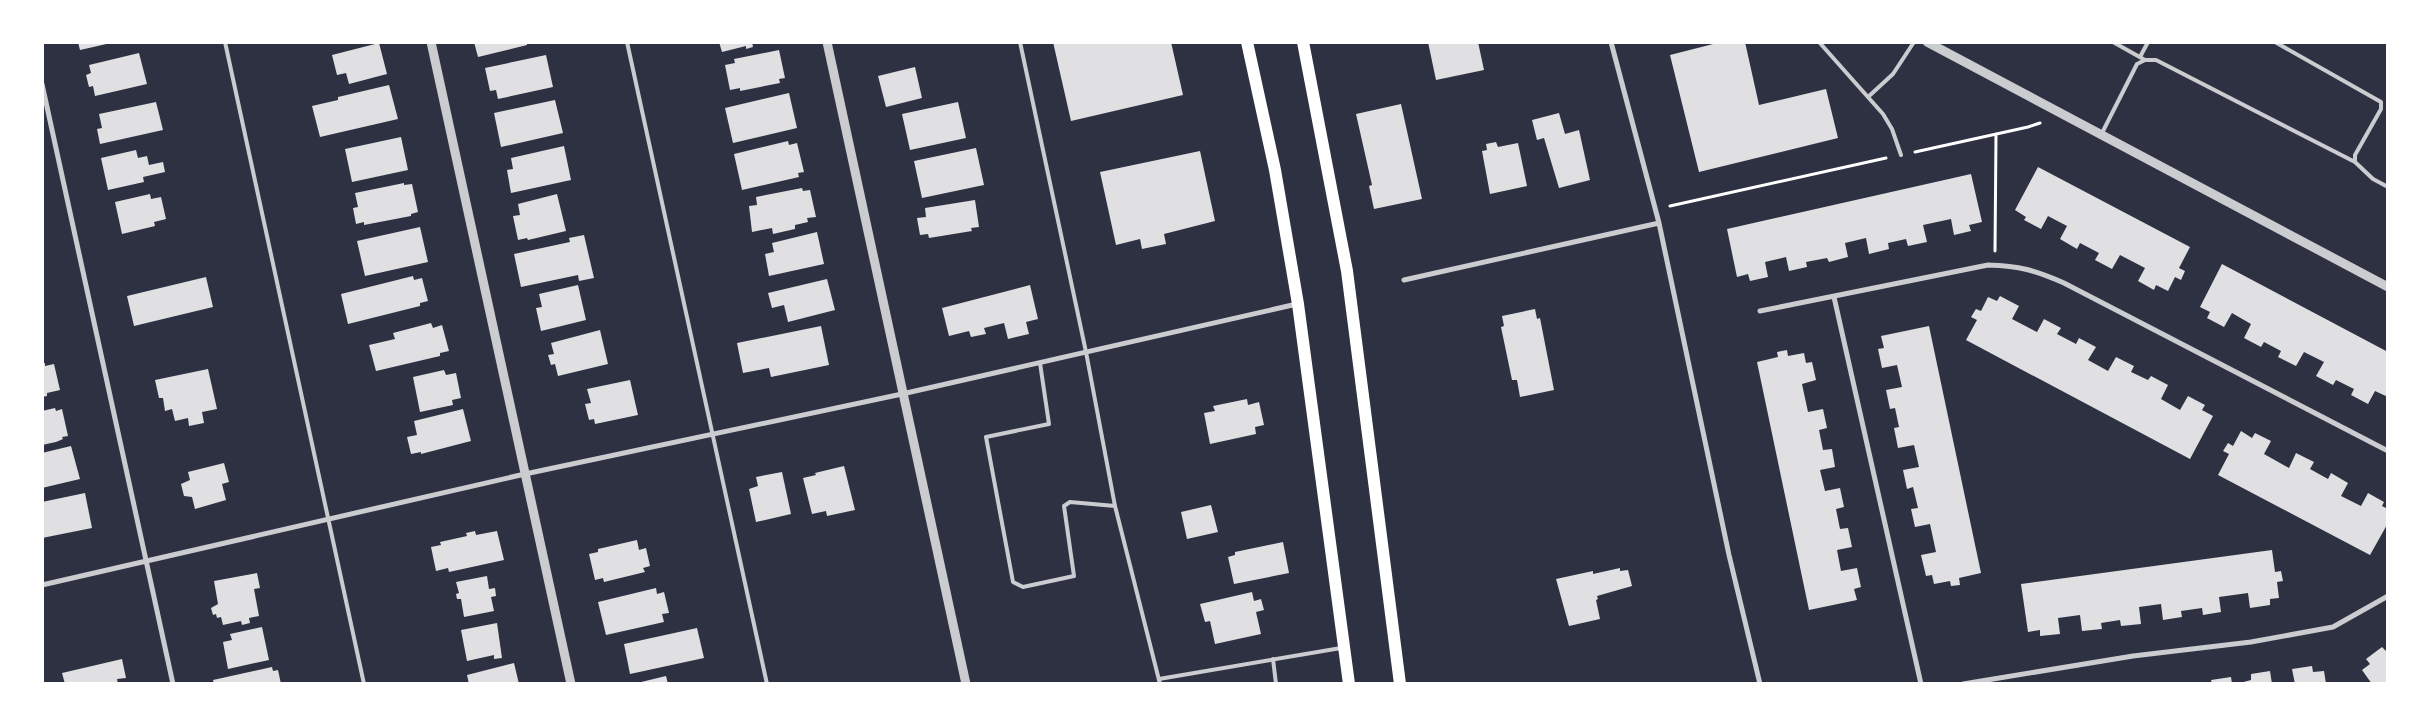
<svg xmlns="http://www.w3.org/2000/svg" width="2430" height="726" font-family="Montserrat,sans-serif">
<style>
.building{fill:#e0e0e3}
.lines{fill:none;stroke-linecap:round;stroke-linejoin:round}
.path{stroke:#fff;stroke-width:3}
.service{stroke:#caccd0;stroke-width:4}
.minor{stroke:#caccd0;stroke-width:5}
.tertiary{stroke:#caccd0;stroke-width:9}
.primary{stroke:#fff;stroke-width:12}
</style>
<rect width="100%" height="100%" fill="#2d3142"/>
<path class="building" d="M78,42H110L111,43L80,50Z
M474,42H527V45L478,57Z
M719,42H752L753,47L746,49V46L722,52Z
M1053,42H1171L1183,95L1071,121Z
M1428,42H1478L1484,70L1436,80Z
M1721,42H1745L1759,105L1826,89L1838,138L1699,172L1670,55Z
M379,43L387,74L349,84L346,73L337,75L332,55Z
M779,50L785,78L779,79L780,83L740,91V88L730,90L725,65L735,63L734,59Z
M139,53L147,84L95,96L93,86L89,87L86,75L91,73L89,65Z
M546,55L553,87L498,99L496,90L490,91L485,68Z
M915,67L922,98L886,107L878,76Z
M389,85L398,119L320,137L312,106L338,100V97Z
M789,93L797,128L733,143L725,108Z
M555,100L563,133L501,147L494,113Z
M156,102L163,130L100,144L97,129L102,128L99,114Z
M958,102L966,138L910,150L902,114Z
M1401,104L1422,199L1374,209L1369,186L1372,185L1356,114Z
M1559,113L1565,134L1579,130L1590,180L1559,188L1544,138L1537,140L1532,120Z
M401,137L408,170L352,182L345,149Z
M788,141L789,145L797,143L804,172L798,173L799,177L742,190L734,154Z
M1496,142L1498,147L1518,143L1527,186L1490,194L1482,151L1487,150L1486,144Z
M564,146L571,180L511,193L507,170L513,169L511,158Z
M976,148L984,185L922,198L914,161Z
M136,150L138,158L147,156L149,165L163,162L165,172L143,177L144,182L108,190L101,158Z
M1200,151L1215,221L1164,234L1166,244L1142,249L1140,239L1116,245L1100,172Z
M2038,167L2190,247L2179,268L2185,271L2181,280L2175,277L2168,291L2156,285L2154,290L2138,281L2145,268L2120,255L2112,269L2095,260L2099,253L2080,243L2077,249L2060,239L2067,226L2048,216L2041,229L2024,220L2026,217L2015,210Z
M1971,174L1982,222L1969,225L1971,231L1954,235L1951,219L1923,225L1927,242L1908,246L1906,239L1888,243L1889,249L1869,254L1866,238L1845,243L1848,257L1829,262L1827,258L1806,262L1807,267L1789,271L1786,257L1765,262L1768,277L1750,281L1748,274L1737,277L1727,229Z
M404,183V185L412,184L418,212L411,214V216L364,225V222L356,224L353,208L358,207L355,193Z
M802,188L803,191L810,190L816,217L807,218L808,222L795,225V229L773,234L772,228L752,232L749,206L757,205L756,197Z
M150,194L151,199L161,197L166,219L154,222L155,226L122,234L115,202Z
M557,194L566,231L528,240L527,238L518,240L513,216L520,215L518,204Z
M975,200L979,227L971,228L972,231L929,238L928,234L920,235L917,218L926,217L925,208Z
M420,227L428,262L365,276L357,241Z
M817,232L824,264L769,276L765,254L774,252L772,243Z
M584,235L594,278L579,281L578,275L521,287L514,254L570,242L569,238Z
M2222,264L2388,352V397L2375,391L2368,404L2351,395L2354,389L2336,380L2333,385L2316,376L2324,362L2304,352L2296,366L2278,357L2281,351L2264,342L2261,347L2244,338L2251,324L2232,313L2224,327L2207,318L2210,312L2200,307Z
M413,276L414,280L422,278L428,301L420,303V306L348,324L341,294Z
M206,277L213,307L134,326L127,296Z
M827,279L835,310L788,322L784,305L772,308L768,293Z
M578,285L586,320L541,331L536,308L542,307L539,294Z
M1030,285L1038,319L1026,322L1029,334L1008,339L1004,323L984,328L986,334L971,337L969,331L949,336L942,308Z
M2000,296L2019,306L2012,319L2037,332L2044,319L2061,328L2057,334L2076,344L2079,338L2096,347L2088,360L2108,371L2116,357L2134,366L2131,372L2148,380L2151,376L2168,385L2161,399L2180,410L2188,396L2205,405L2202,410L2213,416L2190,459L1966,340L1977,320L1971,317L1976,309L1981,311L1988,297L1997,301Z
M1535,309L1537,319L1540,318L1554,390L1520,397L1517,380H1512L1501,327L1504,326L1502,316Z
M431,323L433,328L442,325L449,351L440,353V356L376,371L369,345L395,339L393,333Z
M821,326L829,365L771,377L769,368L743,373L737,343Z
M1929,326L1981,573L1959,578L1960,585L1951,586L1950,581L1934,584L1932,575L1926,576L1921,555L1936,552L1930,524L1915,527L1911,509L1918,508L1913,487L1907,489L1903,470L1919,467L1914,445L1898,448L1894,428L1899,427L1895,408L1890,409L1886,390L1902,387L1897,365L1882,368L1878,349L1884,348L1881,336Z
M600,330L608,364L558,376L555,364L551,365L548,355L554,354L551,343Z
M1787,350L1788,356L1804,353L1806,363L1812,362L1816,380L1802,384L1808,412L1823,409L1827,428L1819,430L1823,450L1832,449L1835,467L1820,470L1825,491L1840,488L1844,507L1836,509L1840,529L1848,528L1852,547L1837,550L1841,571L1857,568L1861,587L1854,589L1857,600L1809,610L1757,362L1778,357L1777,352Z
M45,363V366L54,364L60,390L47,393V396L42,397V364Z
M208,369L217,409L202,412L204,423L189,426L188,418L175,421L172,409L165,411L163,398H159L155,380Z
M444,370L446,375L456,373L461,398L452,400L453,405L420,412L413,377Z
M630,380L638,415L595,424L594,419L589,420L585,404L591,403L587,389Z
M1247,399L1248,405L1259,402L1264,425L1255,427L1256,434L1210,444L1204,413L1215,411L1213,406Z
M55,408L56,411L62,409L68,436L62,437L63,439L56,442L42,445V411Z
M463,409L471,441L421,454V452L411,454L407,437L417,435L414,421Z
M2241,431L2252,438L2255,433L2271,441L2264,454L2289,468L2296,453L2314,462L2310,469L2328,479L2331,473L2348,483L2341,496L2361,506L2368,493L2384,502L2382,506L2388,509V523L2370,555L2218,475L2229,454L2223,451L2228,443L2233,446Z
M71,446L80,479L42,488V453Z
M224,463L229,482L222,484L226,500L195,509L192,497L184,496L181,484L190,480L188,472Z
M844,466L855,510L827,516L826,511L812,514L803,478L816,475L815,473Z
M782,472L791,514L756,522L749,489L758,486L756,477Z
M85,493L92,528L42,538V502Z
M1211,505L1218,532L1187,539L1181,512Z
M475,531L476,535L497,531L504,560L449,572L448,568L436,571L431,547L441,545L440,542L467,536L466,533Z
M637,540L639,550L646,548L650,566L643,568L645,572L604,582L603,578L595,580L589,554L598,552V549Z
M1283,542L1289,573L1234,584L1228,557L1235,555V552Z
M2272,550L2275,572L2281,571L2283,581L2277,582L2279,598L2270,599V605L2250,608L2248,593L2219,597L2221,612L2203,615L2202,608L2181,611L2182,617L2163,620L2161,604L2139,607L2141,624L2121,626L2120,620L2101,623L2102,629L2082,631L2080,615L2058,618L2060,634L2040,636V630L2028,632L2021,584Z
M1620,568V571L1628,570L1632,586L1597,596L1598,599L1596,600L1600,619L1569,626L1556,579L1593,571V574Z
M257,573L260,588L254,589L259,616L249,618L250,623L242,625L241,621L223,625L221,617L217,618L216,614L213,615L211,608L218,604L214,581Z
M487,576L489,589L495,588L496,596L491,597L494,611L464,617L461,599H457L456,594L459,593L456,582Z
M656,588L657,594L664,592L669,613L662,614L664,622L606,635L598,602Z
M1252,592L1254,601L1261,599L1264,610L1256,612L1261,634L1215,644L1210,621L1205,622L1200,604Z
M497,623L502,658L494,659V655L467,661L461,630Z
M262,627L269,660L228,669L223,642L232,640L230,634Z
M697,628L704,658L630,674L624,644Z
M2382,647L2388,653V684H2372L2362,670L2370,664L2366,659Z
M122,659L126,678L117,679L118,684H65L62,673Z
M514,663L519,684H469L467,675Z
M2312,666L2313,672L2324,671L2326,684H2295L2292,669Z
M272,667L273,671L278,670L281,684H214L213,680Z
M2270,671L2272,684H2236L2251,680V674Z
M666,676L668,684H637V683Z
M2231,677L2232,684H2212L2211,680Z"/>
<g class="lines">
<path class="path" d="M1915,152L2028,127L2040,123
M1670,206L1886,158
M1995,251L1996,134"/>
<path class="service" d="M225,42L364,684
M627,42L767,684
M1020,42L1086,352L1115,506L1160,684
M1819,42L1883,114L1892,129L1901,155
M2113,42L2145,60
M2275,42L2381,102V109L2355,155V162L2373,179L2388,187
M2140,57L2148,42
M1868,97L1893,74L1914,42
M2101,135L2137,64L2145,60H2156L2355,162
M1040,363L1049,424L986,437L1013,582L1023,587L1074,576L1064,506L1070,502L1115,506
M1273,659L1276,684
M1159,679L1341,648"/>
<path class="minor" d="M1611,42L1659,223L1729,555L1760,684
M42,84L173,684
M1404,280L1659,223
M1834,297L1921,684
M1760,311L1988,265C2020,266 2034,270 2064,283L2388,451
M42,585L525,474L902,394L1297,304
M1963,684L2133,656L2251,642L2333,627L2388,596"/>
<path class="tertiary" d="M431,42L571,684
M827,42L966,684
M1927,42L2388,287"/>
<path class="primary" d="M1247,42L1275,170L1298,304L1349,684
M1303,42L1347,271L1400,684"/>
</g>
<rect width="2430" height="726" fill="none" stroke="#ffffff" stroke-width="88"/>
</svg>
